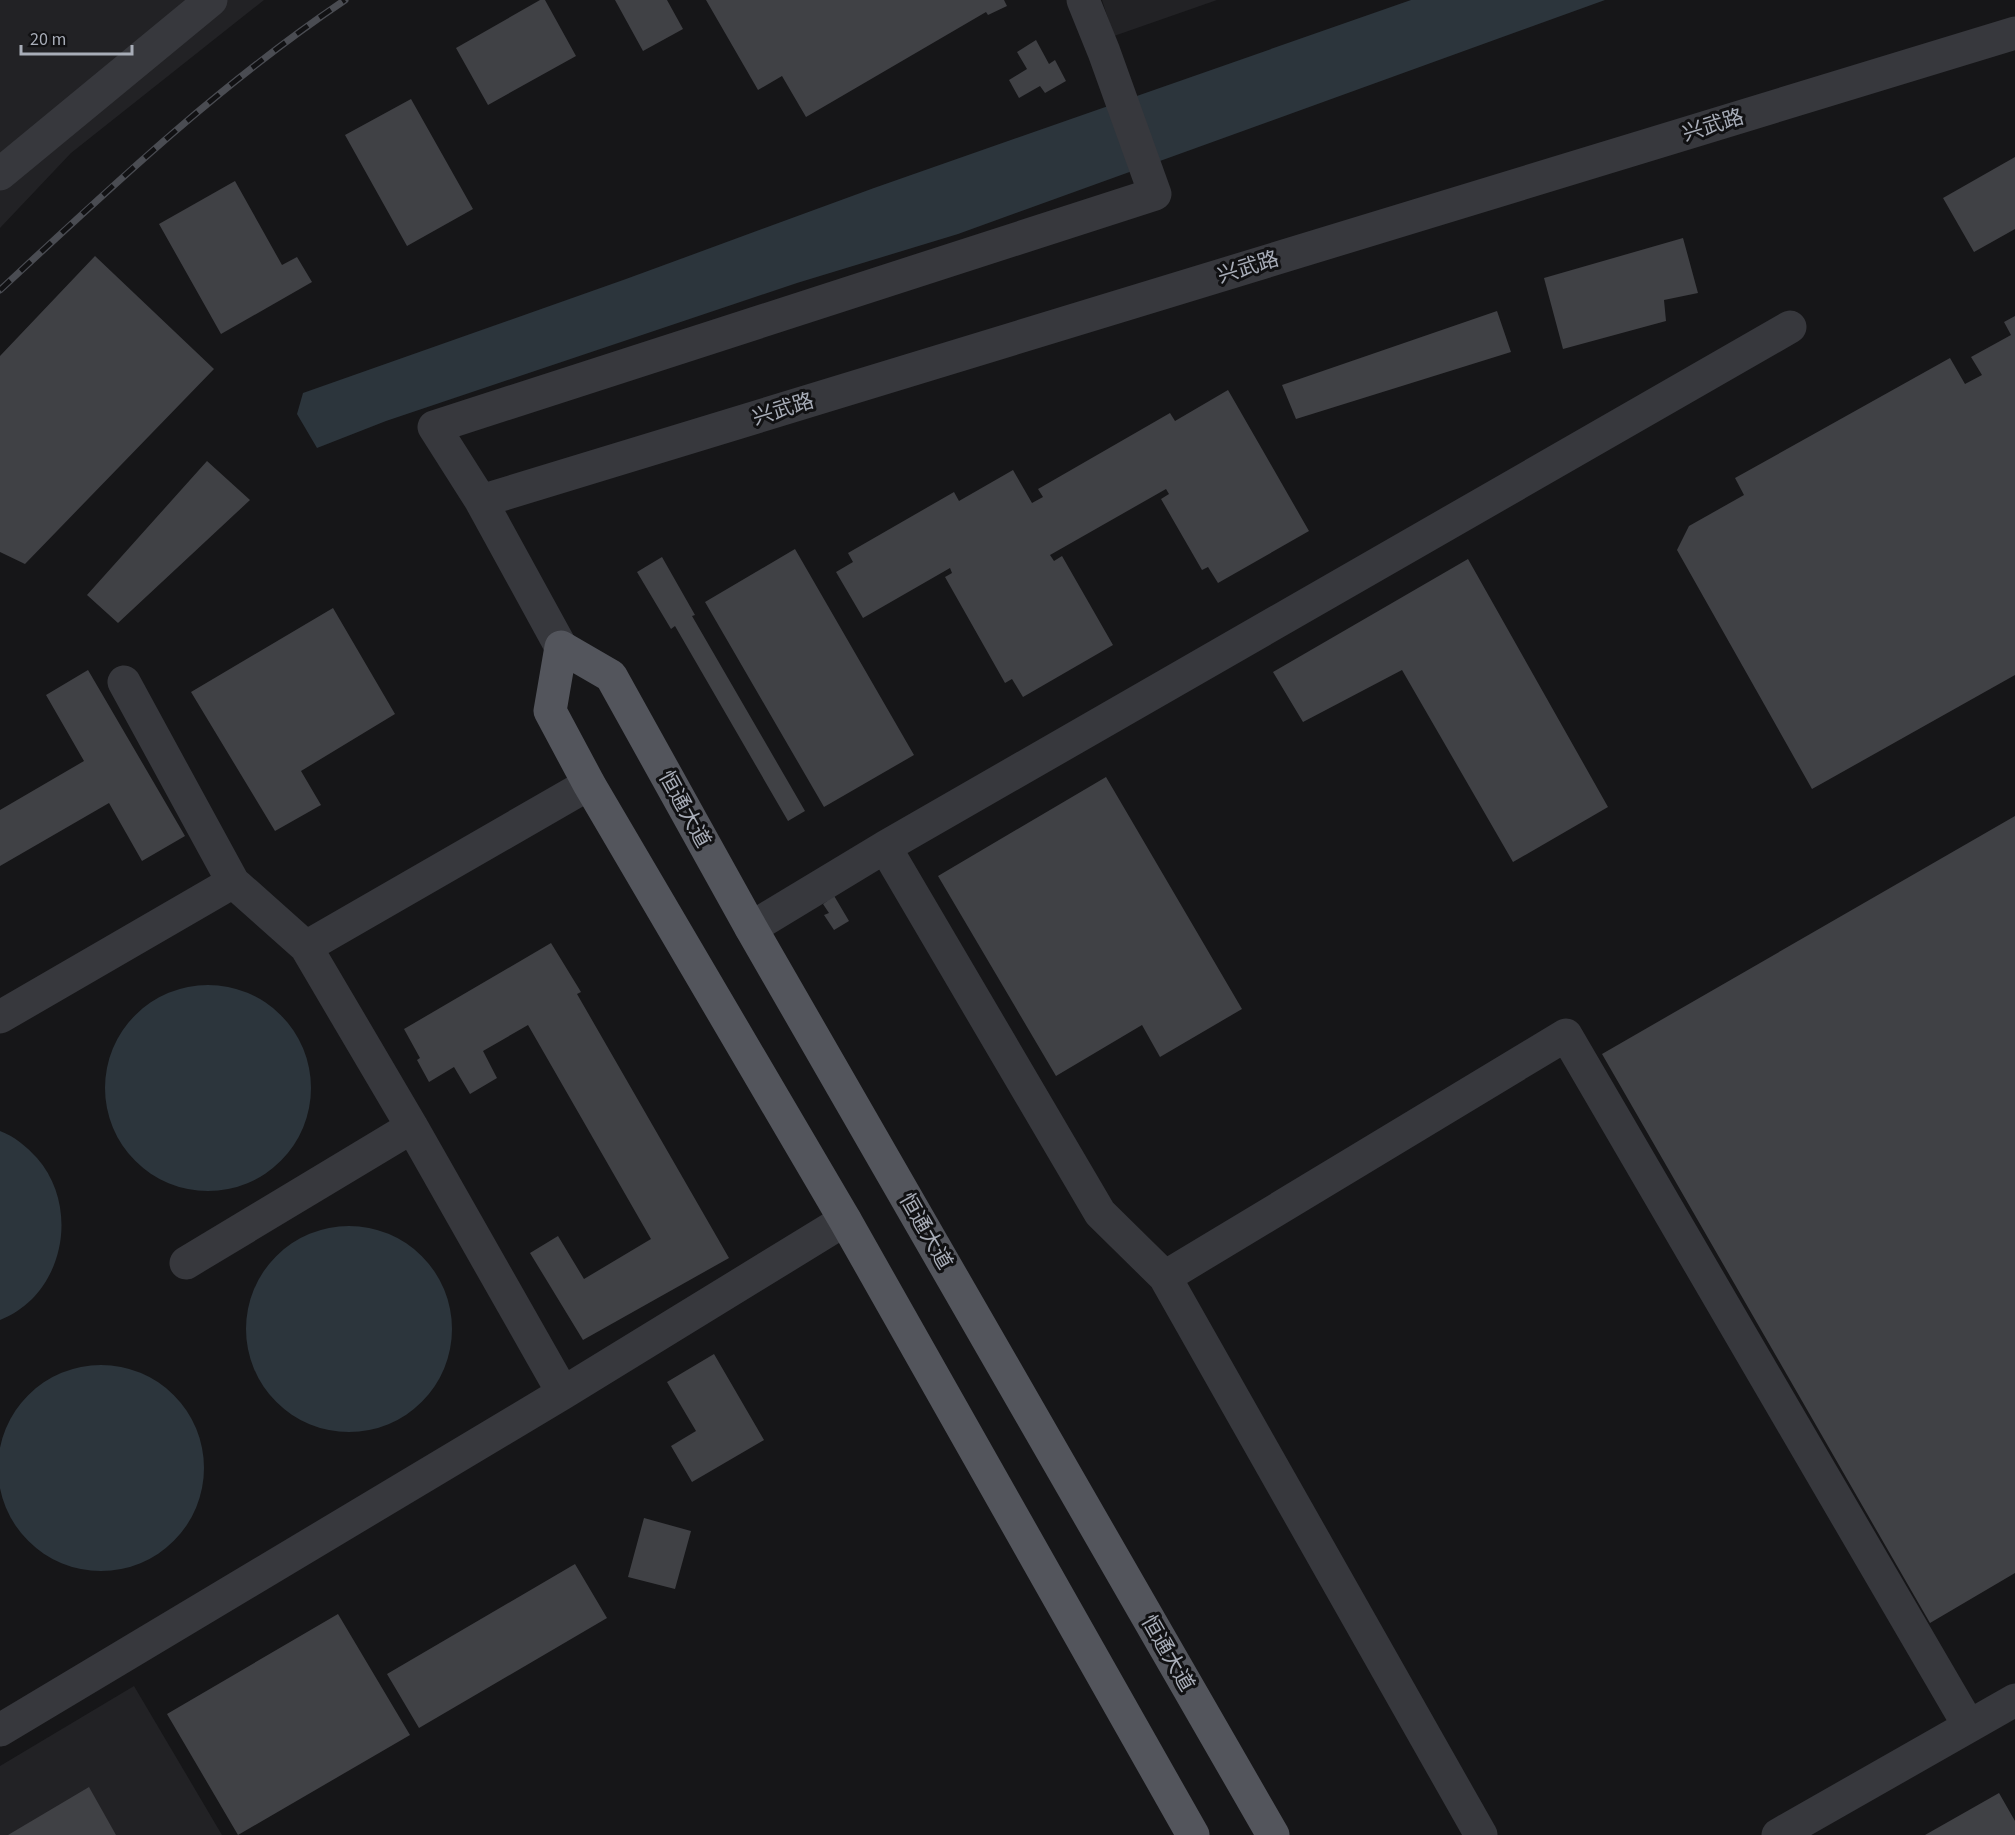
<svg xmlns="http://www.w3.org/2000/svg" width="2015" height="1835" font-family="'Source Sans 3','Noto Sans SC',sans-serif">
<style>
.built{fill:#222225}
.water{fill:#2c353c}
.building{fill:#404145}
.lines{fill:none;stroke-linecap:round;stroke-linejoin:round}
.minor{stroke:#37383d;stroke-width:33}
.major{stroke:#53555c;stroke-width:33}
.rail-casing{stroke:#4a4c52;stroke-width:7}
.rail{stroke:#111113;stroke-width:4.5;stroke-dasharray:14;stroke-linecap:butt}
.labels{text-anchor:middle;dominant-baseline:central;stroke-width:6;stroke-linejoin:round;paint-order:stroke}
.street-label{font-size:21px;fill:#a8adb8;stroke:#111113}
</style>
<rect width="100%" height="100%" fill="#161618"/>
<path class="built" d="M0,0H264L71,153L0,228Z
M1102,0H1217L1114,36Z
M134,1686L222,1835H0V1766Z"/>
<path class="water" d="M1411,0H1605L958,234L797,283L386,421L317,448L297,414L303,393L626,279L874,188Z
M105 1088a103 103 0 1 1 206 0a103 103 0 1 1-206 0Z
M0,1131C14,1136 27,1147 37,1158C81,1208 64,1295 0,1320Z
M246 1329a103 103 0 1 1 206 0a103 103 0 1 1-206 0Z
M-2 1468a103 103 0 1 1 206 0a103 103 0 1 1-206 0Z"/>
<path class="building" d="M540,0H545L576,56L488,105L456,48Z
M615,0H667L683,29L643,51Z
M706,0H1004L1007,6L988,15L986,12L806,117L782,76L758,90Z
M1036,40L1049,64L1055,60L1066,81L1045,93L1040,86L1019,98L1009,80L1027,69L1017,52Z
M411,99L473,209L407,246L345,135Z
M2015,157V229L1974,252L1943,198Z
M235,181L282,265L297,257L312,282L221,334L159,224Z
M1683,238L1698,293L1664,300L1666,321L1563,349L1544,278Z
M95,256L214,369L25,564L0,552V356Z
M1497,311L1511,352L1296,419L1282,385Z
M2015,316V675L1812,789L1677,550L1689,526L1744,495L1735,478L1950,358L1965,384L1982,375L1971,357L2011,335L2004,322Z
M1228,390L1309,531L1218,583L1208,567L1202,570L1161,499L1169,494L1166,489L1050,555L1054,561L1062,556L1113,645L1023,697L1012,679L1005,683L945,577L952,573L950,568L863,618L836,572L853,562L848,553L954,492L959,501L1013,470L1032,503L1043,497L1038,489L1170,413L1175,421Z
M207,461L250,500L118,623L87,595Z
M795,549L914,755L824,807L705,602Z
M662,557L695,615L692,616L805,811L788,821L675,626L671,629L637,572Z
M1468,559L1608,807L1513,862L1402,670L1303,722L1273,672Z
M333,608L395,714L301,771L321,805L275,831L191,692Z
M88,670L185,836L142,861L109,803L0,866V810L84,761L46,695Z
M1106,777L1242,1009L1160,1057L1142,1025L1056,1076L938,876Z
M2015,816V1573L1930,1623L1602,1054Z
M833,894L849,921L834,930L824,915L829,913L823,904L827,901L825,898Z
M551,943L581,992L577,994L729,1258L583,1340L530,1253L558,1236L584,1279L651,1239L528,1025L483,1051L497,1078L470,1094L454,1067L429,1082L417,1060L420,1058L404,1029Z
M714,1354L764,1440L692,1482L671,1446L696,1431L667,1382Z
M644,1518L691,1531L675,1589L628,1577Z
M575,1564L607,1618L419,1728L387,1674Z
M338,1614L410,1735L238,1835L167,1714Z
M89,1787L116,1835H8Z
M1999,1793L2015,1821V1835H1925Z"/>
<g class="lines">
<path class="minor" d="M0,174L211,0
M481,501L2015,33
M561,647L481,501L434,427L1155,194L1104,52L1083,0
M124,682L233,882L306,947L412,1127L563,1393
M885,847L1100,1213L1165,1277L1481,1835
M751,928L885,847L1790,327
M306,947L589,784
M0,1017L233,882
M186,1263L412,1127
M1165,1277L1566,1035L1969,1726
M0,1730L563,1393L845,1220
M1778,1835L2015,1700"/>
<path class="major" d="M1193,1835L845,1220L589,784L550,711L561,647L611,676L751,928L1273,1835"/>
<g class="rail-casing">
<path id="rail" d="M0,290C110,188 220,84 345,0"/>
</g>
<use href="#rail" class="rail"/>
</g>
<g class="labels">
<g class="street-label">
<text transform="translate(1713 125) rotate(-17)">兴武路</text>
<text transform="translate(1248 267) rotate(-17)">兴武路</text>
<text transform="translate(783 409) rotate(-17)">兴武路</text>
<text transform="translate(685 809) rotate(61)">恒通大道</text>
<text transform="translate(926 1231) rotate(60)">恒通大道</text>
<text transform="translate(1168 1653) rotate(60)">恒通大道</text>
</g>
</g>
<path d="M21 45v9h111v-9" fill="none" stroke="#a8adb8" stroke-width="3"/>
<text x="30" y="45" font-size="18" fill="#a8adb8" stroke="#111113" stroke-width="4.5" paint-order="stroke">20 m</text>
</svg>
